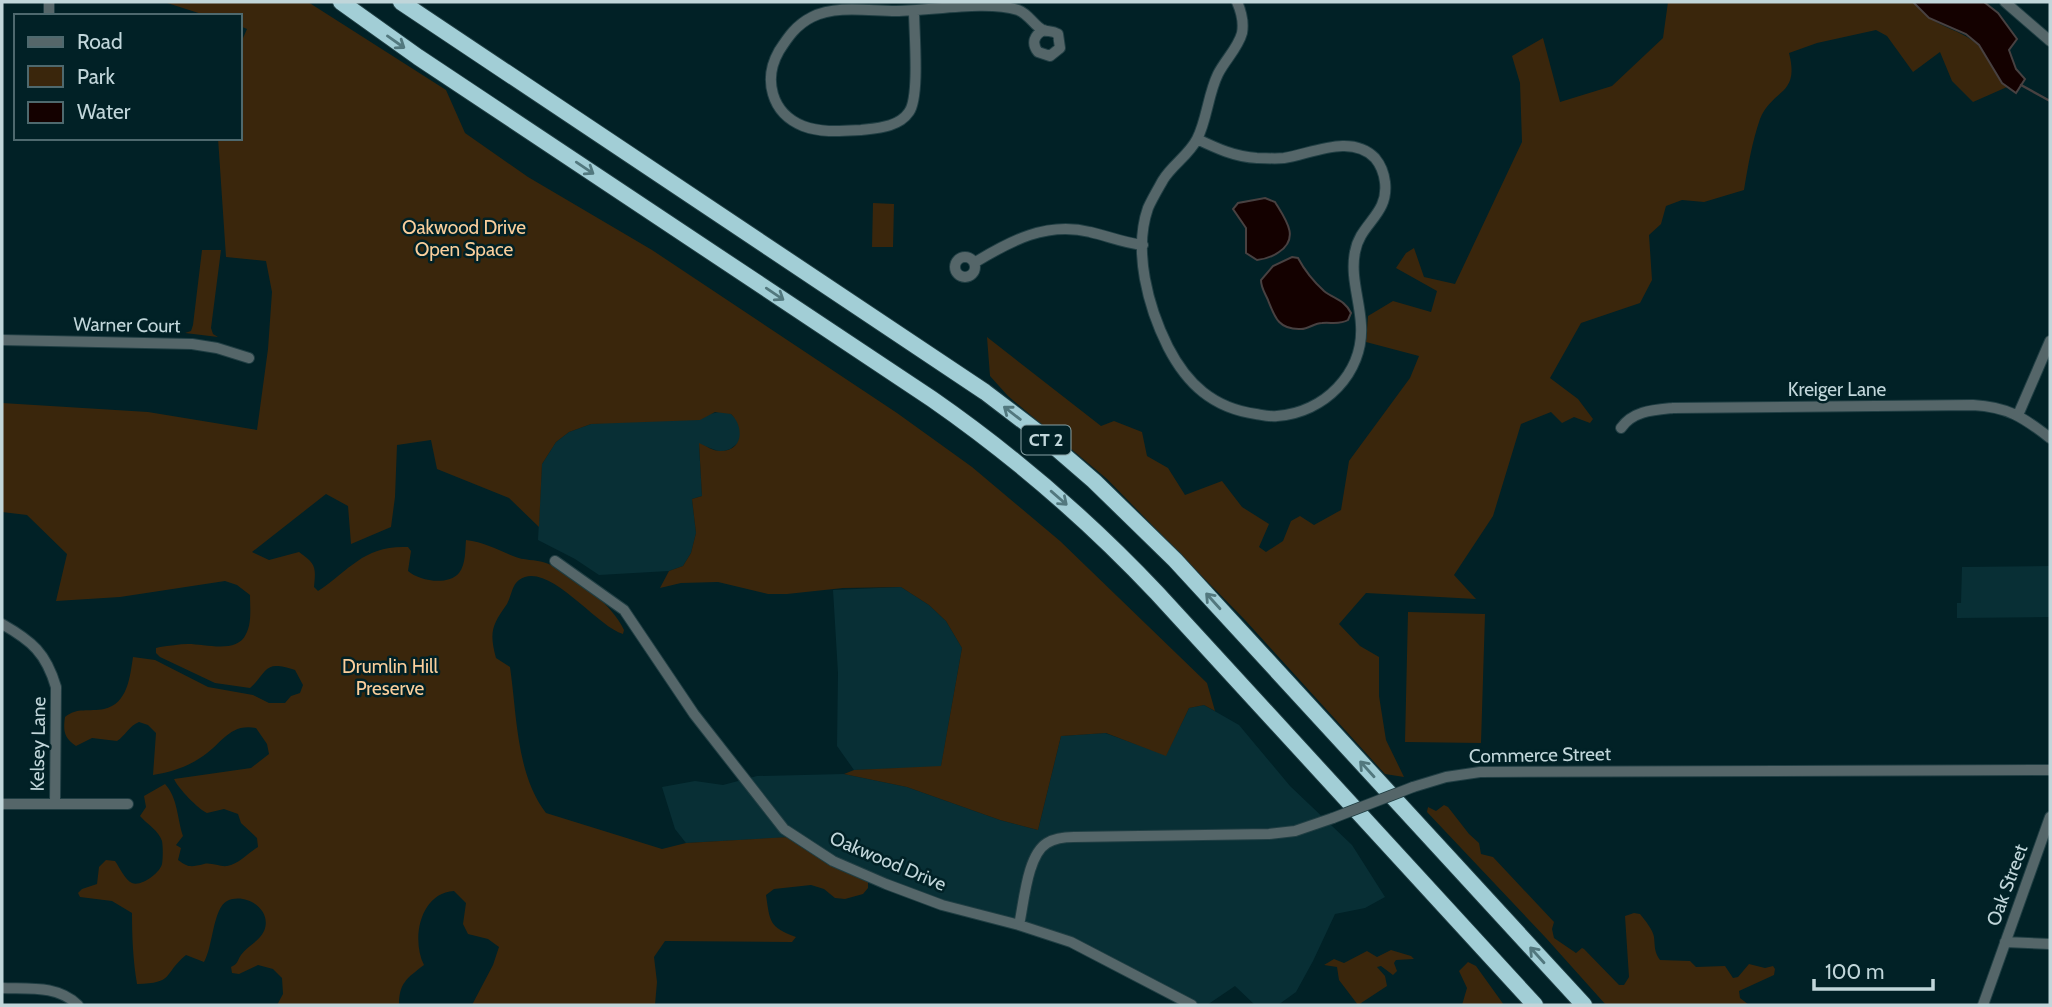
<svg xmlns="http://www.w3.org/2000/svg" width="2052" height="1007" font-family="Cabin,sans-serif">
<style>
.built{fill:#082f35}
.green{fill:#3a260c}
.water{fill:#140100;stroke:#484141;stroke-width:2}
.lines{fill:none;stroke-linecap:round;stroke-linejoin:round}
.stream{stroke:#484141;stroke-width:2.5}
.minor-casing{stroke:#203e43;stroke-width:12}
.highway-casing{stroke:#203e43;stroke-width:18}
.minor{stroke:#556669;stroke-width:10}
.highway{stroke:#a2ced6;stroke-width:16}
.minor-bridge-casing{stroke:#203e43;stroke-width:12;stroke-linecap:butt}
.minor-bridge{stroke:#556669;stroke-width:10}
.oneway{stroke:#52787e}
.labels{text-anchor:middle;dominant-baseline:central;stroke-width:5;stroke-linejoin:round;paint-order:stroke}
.shield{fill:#012126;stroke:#87a0a4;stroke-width:2}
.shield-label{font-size:18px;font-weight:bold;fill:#c1d6da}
.park-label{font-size:19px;fill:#face9b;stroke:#012126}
.street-label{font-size:19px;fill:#c1d6da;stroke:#012126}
</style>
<rect width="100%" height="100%" fill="#012126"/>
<path class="built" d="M723,411L731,414L736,419L740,425L741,436L738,443L730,449L721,452L699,444L702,496L692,499L696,533L691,553L683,566L669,571L599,575L575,559L538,540L542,464L556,442L569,432L591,424L710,414Z
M2050,566V617L1957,618V603H1961L1962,567Z
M901,587L929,605L946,621L962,648L941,767L854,770L837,746L838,673L833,590Z
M1204,705L1239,725L1290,786L1352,845L1385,897L1365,908L1335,914L1313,961L1296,992L1278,1005H1255L1235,986L1207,1005H1192L1071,942L886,884L796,837L686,843L675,829L662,787L695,781L723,785L757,776L844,774L907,787L1000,820L1038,830L1061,736L1105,733L1166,755L1189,708Z"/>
<path class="green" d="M164,2H308L446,90L465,133L528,177L652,250L897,413L972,467L1060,541L1207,683L1215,711L1204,705L1189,708L1166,756L1106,733L1061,736L1038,830L1000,820L907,787L844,774L854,770L941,766L962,648L946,621L929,605L901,587L843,588L787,594H768L718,582L681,583L660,588L669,571L683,566L691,553L696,533L692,499L702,496L699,443C706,446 713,451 720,451C744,451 744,426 731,414L715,412L700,420L591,424L569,432L556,442L542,464L539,527L509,498L437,469L431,440L397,445L395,497L391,527L351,544L348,506L326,494L252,552L269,560L299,552C316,564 316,567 314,587L318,591C351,569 364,545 408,547L411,551L408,571C419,581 448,586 459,573C466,564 465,550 466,540C484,542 498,550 513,556C524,561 535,559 546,563C573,573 612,604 624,630L623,634C596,626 547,559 519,580C512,585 511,597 507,604C492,625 489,632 496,658L510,667C517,715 516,774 546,813L662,849L686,843L790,837L840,870L868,882V888L863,894L845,899L835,898L824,889L811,885L774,889L766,895C770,922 769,927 796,937L792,942L665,941L654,957L657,982L655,1005H472L493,965L499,947L488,939L468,934L463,924L466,903L454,891C420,893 411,939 424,965C407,978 399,983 399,1005H277L283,994L282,978L273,969L258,965L239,974L232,973L231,967C238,964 237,961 241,955C247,946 259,942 264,931C273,910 246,892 227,901C213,908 213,947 204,962L186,955C162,975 175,983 137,984C133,960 132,937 132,913L112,901L80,897L78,893L82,889L97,884L99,867L106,860L115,861C120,868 125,880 132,883C141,887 160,873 162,864C163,858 163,847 162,841C159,831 147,824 140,816L146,807L144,796L165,784C178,798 177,818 183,836L176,845L181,848L178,860C189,868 191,867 204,864C211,862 220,867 227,866C239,864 248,853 258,847L257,838L241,823L238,814L224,809L207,813C198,809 178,788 174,779L251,768L269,754L267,744L256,728C228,723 222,745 200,758C185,768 170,772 153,775L156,733L148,725L139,722C129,726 126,735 117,741L92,738L76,746C64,738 63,731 65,717C77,707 89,712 104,709C128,704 130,676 133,657L155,660L208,687L253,695L269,703H285L291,696L300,693L303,685L295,670C263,659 268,672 250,688L215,683L160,657L156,653V648L160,647C169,646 179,644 188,644C206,644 237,654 246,634C252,623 250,607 250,595L237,585L225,581L120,597L56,601L67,554L27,515L2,512V403L148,412L257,430L268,349L272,292L266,261L226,257L218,138H240V45L247,29L240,26V16H208Z
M1668,2H1913C1919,6 1923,12 1929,17C1943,29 1963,30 1980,47C1992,59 1994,76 2007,87L1973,102L1952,81L1940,52L1913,72L1887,36L1876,30L1817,43L1789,53C1800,96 1773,88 1760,119C1752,142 1748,166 1744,190L1704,202L1682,200L1666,206L1661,224L1649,235L1652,280L1640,303L1581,323L1550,378L1578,399L1593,419L1590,423L1574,417L1562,423L1551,412L1521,424L1493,516L1454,575L1476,599L1366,593L1339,624L1360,646L1379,657V696L1386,740L1404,777L1385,774L1245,620L1107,479L1008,396L990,376L987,337L1101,426L1114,421L1142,432L1147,456L1168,468L1185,495L1222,481L1242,507L1269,524L1259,547L1266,552L1283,541L1291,521L1300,516L1314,525L1341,510L1349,461L1410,378L1419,356L1366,342L1368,316L1393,301L1431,312L1437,291L1396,268L1406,253L1414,248L1424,277L1455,284L1522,142L1520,83L1512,56L1543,38L1560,102L1612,86L1663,38Z
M873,203L894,204L893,247H872Z
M202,250H221L211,328L213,334L218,337L185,333L191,331L193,325Z
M1408,612L1485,614L1481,743L1405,742Z
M1444,805L1448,807L1469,834L1479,843L1481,854L1493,857L1554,922L1552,929L1554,938L1576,953L1582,948L1584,949L1619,985H1624L1629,977L1625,916L1634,913L1640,914C1645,920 1653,930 1654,937C1655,946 1654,952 1660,960L1690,961L1696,967L1725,966L1733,978L1738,977L1749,964L1765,968L1773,966L1775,969L1774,975L1739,991L1740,998L1749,1005H1606L1546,938L1427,812L1428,807L1436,811Z
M1391,950L1411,956L1414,959L1396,960L1394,963L1397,971L1393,975L1381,966L1377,967L1385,976L1387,986L1358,1005L1339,980L1337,967L1324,965L1334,959L1344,963L1367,951L1377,957Z
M1468,962L1476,966L1504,1005H1462L1467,988L1459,971Z"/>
<path class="water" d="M1913,2H1984L1998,13L2017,39L2009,50L2016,69L2025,79L2016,93L2002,83L1979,45L1966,34L1929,18Z
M1265,198L1275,202C1286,220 1300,238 1279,252C1272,257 1266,259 1257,260L1246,253V228L1233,209L1238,203Z
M1292,257L1298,258C1305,271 1313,281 1324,291C1334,299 1345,300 1351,313L1348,320C1340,325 1331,322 1322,323C1314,323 1309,329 1301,329C1279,330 1275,318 1268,300C1265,293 1261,288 1261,280L1273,266Z"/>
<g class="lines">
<path class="stream" d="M2021,85L2050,101"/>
<g class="minor-casing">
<path id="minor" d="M49,2V16
M2005,2L2050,41
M914,11C914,31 920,97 909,112C899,127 878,128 861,130C842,131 821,133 803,126C771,113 763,79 779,51C788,37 796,25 812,17C836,5 869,11 896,11C931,11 986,0 1018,10C1029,14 1034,26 1043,30C1048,32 1052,30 1058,34L1060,48L1050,56L1038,52C1031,43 1034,35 1044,30
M1197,139C1216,148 1235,157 1257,158C1266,158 1275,159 1284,158C1311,154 1351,133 1375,158C1380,164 1384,174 1385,182C1389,215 1360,223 1355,252C1350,276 1360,301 1361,325C1364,373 1324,413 1277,416C1270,417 1262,415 1256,414C1213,408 1187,384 1168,347C1148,307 1133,251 1148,208C1152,199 1158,189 1163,180C1172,165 1189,155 1197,139C1207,120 1208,94 1218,74C1225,60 1238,48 1242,33C1244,22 1241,11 1237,2
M955 267a10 10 0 1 1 20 0a10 10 0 1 1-20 0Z
M974,263C1010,241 1047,221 1090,232C1108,236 1124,243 1143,245
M2,340L192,344L217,348L249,358
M2018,415L2050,341
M1621,428C1633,411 1653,410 1673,408L1973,405C2008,407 2023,417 2050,438
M555,561L624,610L694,714L784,829L833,861L886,884L942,905L1019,925L1071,942L1192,1005
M2,624C32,641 46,653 56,687L55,803
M1413,787L1446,777L1480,772L2050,770
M2,804H128
M1019,925C1024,903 1027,855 1047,843C1055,838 1065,837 1074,837L1269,834L1295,831L1333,818
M2005,942L2050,944
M2,988C29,989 57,985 78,1005
M1983,1005L2050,817"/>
</g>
<g class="highway-casing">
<path id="highway" d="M341,2L418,57L932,399C1014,456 1089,521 1157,593L1535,1005
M401,2L985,392L1035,430L1094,481L1175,560L1584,1005"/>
</g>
<use href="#minor" class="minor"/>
<use href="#highway" class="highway"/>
<g class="minor-bridge-casing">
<path id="minor-bridge" d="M1333,818L1413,787"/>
</g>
<use href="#minor-bridge" class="minor-bridge"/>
</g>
<defs><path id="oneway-shaft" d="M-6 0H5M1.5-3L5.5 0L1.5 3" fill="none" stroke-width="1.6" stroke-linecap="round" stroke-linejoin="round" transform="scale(1.75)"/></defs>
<g class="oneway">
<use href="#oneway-shaft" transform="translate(396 42) rotate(35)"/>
<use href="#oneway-shaft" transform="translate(585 168) rotate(34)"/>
<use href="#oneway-shaft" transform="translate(775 294) rotate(34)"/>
<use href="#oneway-shaft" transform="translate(1012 413) rotate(-142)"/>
<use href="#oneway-shaft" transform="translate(1059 498) rotate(41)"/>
<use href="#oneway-shaft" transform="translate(1213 601) rotate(-132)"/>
<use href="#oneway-shaft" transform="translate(1367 769) rotate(-132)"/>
<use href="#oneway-shaft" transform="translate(1537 955) rotate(-132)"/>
</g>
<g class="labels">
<rect class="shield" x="1021.5" y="425.5" width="49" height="29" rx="5"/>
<g class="shield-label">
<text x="1046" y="440">CT 2</text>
</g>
<g class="park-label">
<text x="464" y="227">Oakwood Drive<tspan x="464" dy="22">Open Space</tspan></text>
<text x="390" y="666">Drumlin Hill<tspan x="390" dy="22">Preserve</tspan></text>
</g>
<g class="street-label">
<text transform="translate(127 325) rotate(1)">Warner Court</text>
<text x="1837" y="389">Kreiger Lane</text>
<text transform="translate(38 744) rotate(-89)">Kelsey Lane</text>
<text transform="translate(1540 755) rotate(-1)">Commerce Street</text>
<text transform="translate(888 861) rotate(23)">Oakwood Drive</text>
<text transform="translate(2007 885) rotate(-70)">Oak Street</text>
</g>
</g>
<rect width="2052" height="1007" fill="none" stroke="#c1d6da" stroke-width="7"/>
<rect x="14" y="14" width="228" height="126" fill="#012126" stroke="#4e696e" stroke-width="2"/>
<rect x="28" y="37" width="35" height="10" fill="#556669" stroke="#4e696e" stroke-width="2"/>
<text x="77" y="49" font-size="21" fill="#c1d6da">Road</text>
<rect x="28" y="66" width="35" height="21" fill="#3a260c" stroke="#4e696e" stroke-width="2"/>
<text x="77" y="84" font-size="21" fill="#c1d6da">Park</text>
<rect x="28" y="102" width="35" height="21" fill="#140100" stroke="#4e696e" stroke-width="2"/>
<text x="77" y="119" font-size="21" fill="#c1d6da">Water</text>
<path d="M1814 979v10h119v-10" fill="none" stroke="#c1d6da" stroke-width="3.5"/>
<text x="1825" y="979" font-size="21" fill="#c1d6da" stroke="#012126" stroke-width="5" paint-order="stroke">100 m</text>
</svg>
